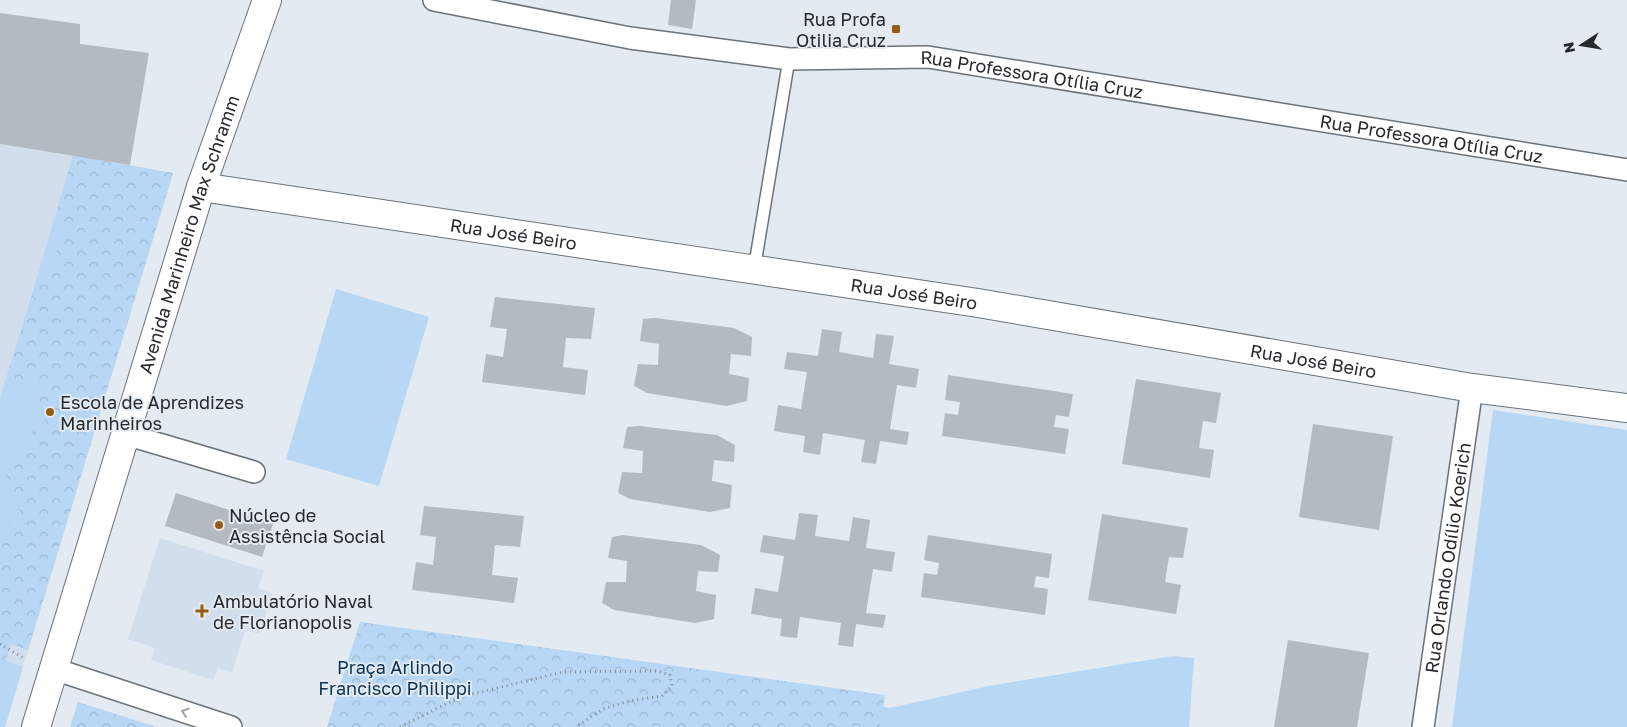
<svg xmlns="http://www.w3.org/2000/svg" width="1627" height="727" font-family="'Golos Text',sans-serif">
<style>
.built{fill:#d2deeb}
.grass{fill:#b7d7f5}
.forest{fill:url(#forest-crowns)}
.building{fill:#b3bac1}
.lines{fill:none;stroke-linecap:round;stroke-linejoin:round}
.lane-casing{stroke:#6b7279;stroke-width:14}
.street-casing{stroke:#6b7279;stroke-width:24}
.secondary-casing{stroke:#6b7279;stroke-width:30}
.primary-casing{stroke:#6b7279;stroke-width:30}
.path{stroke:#84898f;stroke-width:3;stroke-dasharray:1 4;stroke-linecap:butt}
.lane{stroke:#fff;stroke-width:11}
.street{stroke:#fff;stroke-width:21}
.secondary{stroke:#fff;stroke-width:28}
.primary{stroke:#fff;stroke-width:28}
.oneway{stroke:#9d9fa0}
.poi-dot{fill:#945d15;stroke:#e3eaf2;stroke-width:2}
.labels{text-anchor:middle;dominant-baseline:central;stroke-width:4;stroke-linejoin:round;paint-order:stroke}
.poi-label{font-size:18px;fill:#26292c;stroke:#e3eaf2;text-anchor:start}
.street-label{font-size:18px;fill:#26292c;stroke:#e3eaf2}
.park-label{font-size:18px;fill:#0c3252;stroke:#e3eaf2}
</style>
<defs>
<pattern id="forest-crowns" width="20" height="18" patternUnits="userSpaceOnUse" patternTransform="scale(1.25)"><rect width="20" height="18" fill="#b7d7f5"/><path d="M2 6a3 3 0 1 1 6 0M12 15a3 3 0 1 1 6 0" fill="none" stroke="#9db9d2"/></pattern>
</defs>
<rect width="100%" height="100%" fill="#e3eaf2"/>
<path class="built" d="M0,144L173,173L5,727H0Z
M160,538L264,571L258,588L272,593L260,634L245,630L232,673L218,668L213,680L151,660L155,648L128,639Z"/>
<path class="grass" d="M53,223L62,231L56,251L59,262L54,272L33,291Z
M336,289L429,317L379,486L286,459Z
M32,381L42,387L51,414L41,424L39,454L12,494L14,507L21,511L20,519L0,529V399L4,385L21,389Z
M1493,410L1627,430V727H1452Z
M1173,656L1194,658L1189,727H786L854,699L890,708L989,686Z
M0,658L23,667L5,727H0Z"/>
<path class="forest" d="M73,155L173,173L28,650L11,644L6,661L0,658V529L20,519L21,512L14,507L6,476L12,457L23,452L39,454L30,434L51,414L39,400L42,387L32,381L21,389L4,385L33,291L54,272L58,262L56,251L62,231L53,223Z
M360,622L885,695L880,727H327Z
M78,702L157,727H70Z"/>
<path class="building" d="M671,0H696L692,29L668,25Z
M0,13L80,24V44L149,53L130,165L0,144Z
M495,297L595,308L591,339L566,338L563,367L588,370L585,395L482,382L486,354L503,357L507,329L490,327Z
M655,318L734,328L752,337L751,356L731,354L729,374L749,378L747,401L727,406L647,393L634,386L638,364L658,365L659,344L640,341L643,319Z
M822,329L842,332L839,352L873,358L876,334L894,336L889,364L919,369L916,388L897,385L890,429L909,432L907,445L880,441L876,464L861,462L865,440L823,433L820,455L803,452L805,436L774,431L778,405L801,409L807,372L784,369L787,352L818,356Z
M948,375L1073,394L1069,417L1056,415L1054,427L1069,429L1065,454L942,436L945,413L958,415L960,402L945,400Z
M1136,379L1221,393L1216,423L1203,421L1199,448L1214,450L1210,478L1122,464Z
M1313,424L1393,436L1379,530L1299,517Z
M639,426L717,435L735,445L734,462L714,460L712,481L732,485L730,508L710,512L630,499L618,493L622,472L642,473L643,451L623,448L627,427Z
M176,493L273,524L262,557L165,526Z
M424,506L524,516L520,547L495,545L492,575L518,578L514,603L412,590L416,562L433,565L436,537L420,535Z
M799,513L818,515L815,536L849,541L853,517L870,520L866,548L895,552L892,572L873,569L866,613L886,615L883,628L856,624L853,647L838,645L841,623L800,617L797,638L780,636L782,619L751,614L755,588L778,592L784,556L760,552L763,535L795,540Z
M1102,514L1188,528L1183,558L1169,557L1165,582L1181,585L1176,614L1088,600Z
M623,535L701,545L720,555L718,572L698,571L696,591L716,595L714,619L695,623L614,610L602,603L606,582H626L627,561L608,558L612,537Z
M928,535L1052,554L1049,578L1036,576L1034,587L1048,589L1045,615L921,597L924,573L937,575L939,563L924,560Z
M1288,640L1369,653L1357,727H1274Z"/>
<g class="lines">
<g class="lane-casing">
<path id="lane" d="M754,270L789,59"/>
</g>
<g class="street-casing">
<g id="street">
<path id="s1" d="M434,0L630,38L789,59L928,57L1627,170"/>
<path d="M125,434L254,472"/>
<path d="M54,669L231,727"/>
<path id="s2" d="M1423,727L1472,388"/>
</g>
</g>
<g class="secondary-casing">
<g id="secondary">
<path id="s3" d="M201,187L978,303L1472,388L1627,408"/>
</g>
</g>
<g class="primary-casing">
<g id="primary">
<path id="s4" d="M36,727L201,187L267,0"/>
</g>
</g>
<path class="path" d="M0,644L25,659
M400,727L460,697L563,672L657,671L670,675L672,686L662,696L629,701L603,709L576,727"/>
<use href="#lane" class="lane"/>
<use href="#street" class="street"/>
<use href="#secondary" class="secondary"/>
<use href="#primary" class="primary"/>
</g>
<defs><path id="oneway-chevron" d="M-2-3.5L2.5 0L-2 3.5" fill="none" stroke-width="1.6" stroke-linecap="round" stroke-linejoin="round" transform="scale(1.25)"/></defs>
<use class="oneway" href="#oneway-chevron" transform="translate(185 712) rotate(-162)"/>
<g class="poi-dot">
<rect x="891" y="24" width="10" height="10" rx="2.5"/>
<circle cx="50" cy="412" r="5"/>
<circle cx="219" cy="525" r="5"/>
<path d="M199.5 603.5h5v5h5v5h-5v5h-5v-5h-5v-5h5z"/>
</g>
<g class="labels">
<g class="poi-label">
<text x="886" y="19" text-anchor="end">Rua Profa<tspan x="886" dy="21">Otilia Cruz</tspan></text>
<text x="60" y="402">Escola de Aprendizes<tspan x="60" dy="21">Marinheiros</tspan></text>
<text x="229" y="515">Núcleo de<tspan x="229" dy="21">Assistência Social</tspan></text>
<text x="213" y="601">Ambulatório Naval<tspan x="213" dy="21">de Florianopolis</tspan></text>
</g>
<g class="street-label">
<text stroke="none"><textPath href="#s1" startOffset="604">Rua Professora Otília Cruz</textPath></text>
<text stroke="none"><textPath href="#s1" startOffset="1009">Rua Professora Otília Cruz</textPath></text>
<text stroke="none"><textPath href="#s4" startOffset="516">Avenida Marinheiro Max Schramm</textPath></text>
<text stroke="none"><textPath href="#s3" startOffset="316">Rua José Beiro</textPath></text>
<text stroke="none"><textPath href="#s3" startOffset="721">Rua José Beiro</textPath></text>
<text stroke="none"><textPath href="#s3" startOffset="1126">Rua José Beiro</textPath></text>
<text stroke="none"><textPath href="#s2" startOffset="171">Rua Orlando Odílio Koerich</textPath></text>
</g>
<g class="park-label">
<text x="395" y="667">Praça Arlindo<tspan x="395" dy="21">Francisco Philippi</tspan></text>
</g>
</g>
<g transform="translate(1582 45) rotate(258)" stroke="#e3eaf2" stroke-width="4" paint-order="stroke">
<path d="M0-4L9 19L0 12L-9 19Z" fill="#26292c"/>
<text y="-8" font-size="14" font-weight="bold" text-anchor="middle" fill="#26292c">N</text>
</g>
</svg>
